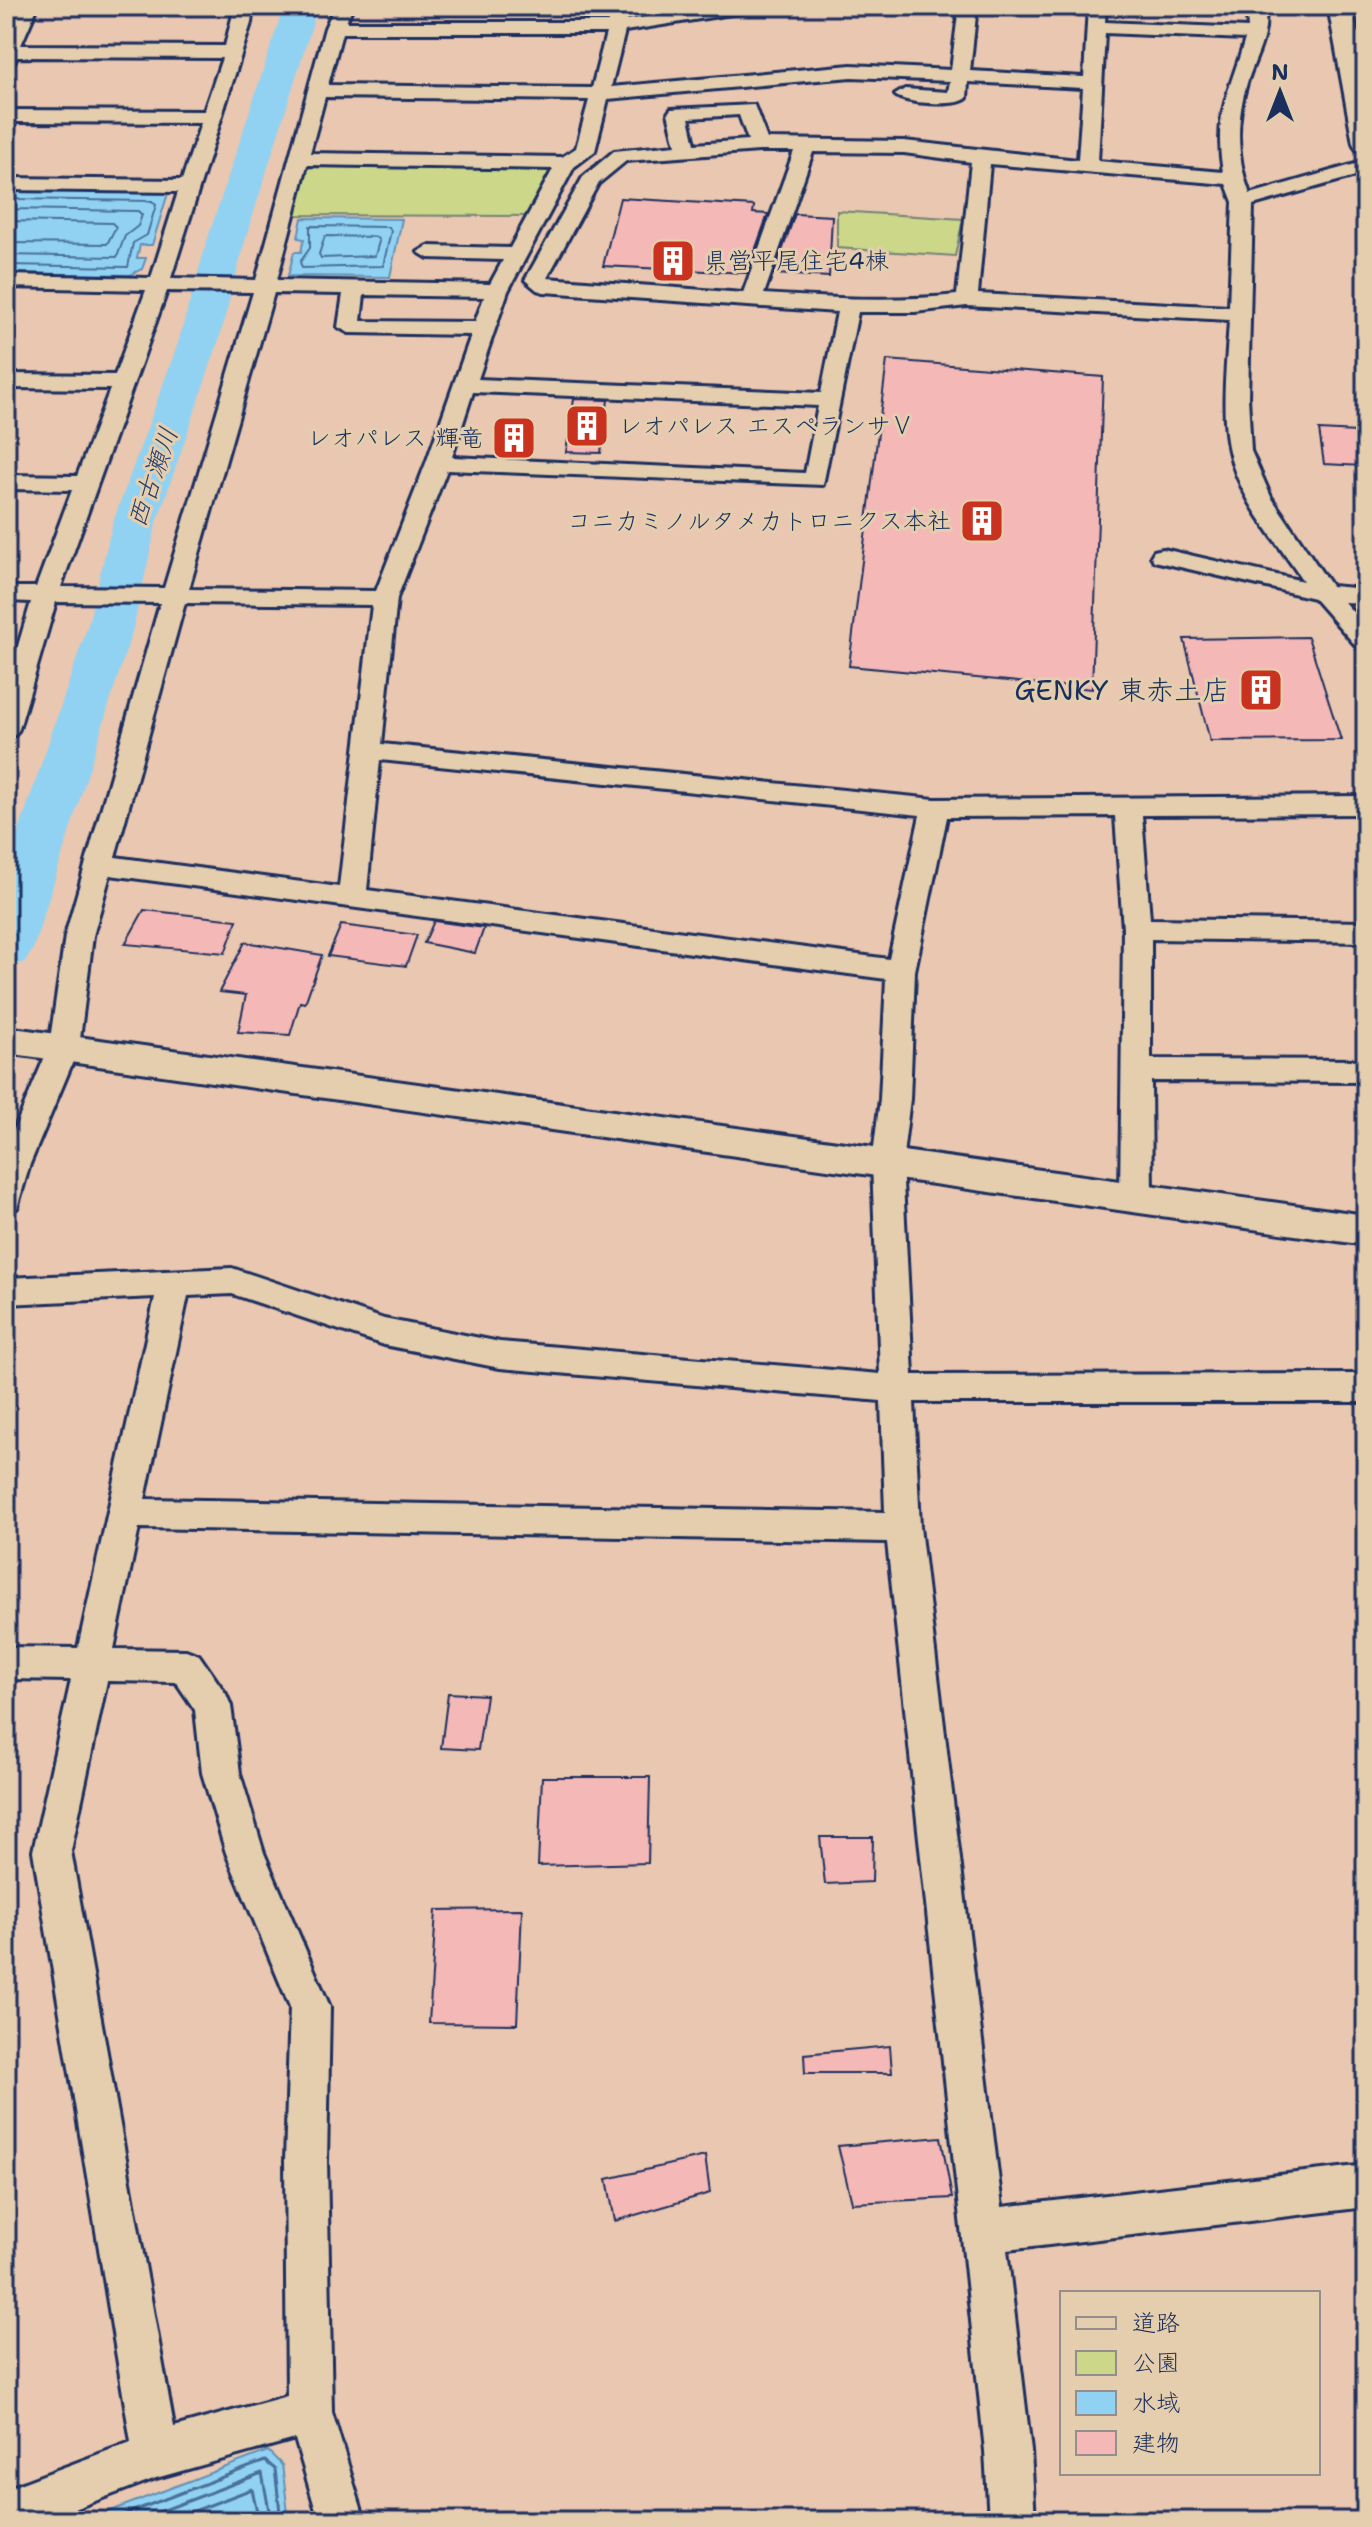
<svg xmlns="http://www.w3.org/2000/svg" width="1372" height="2527" font-family="'Shantell Sans','Klee One',sans-serif">
<style>
.green{fill:#ccd78a;stroke:#748374;stroke-width:2}
.water{fill:#91d2f2;stroke:#6291b7;stroke-width:2}
.lines{fill:none;stroke-linecap:round;stroke-linejoin:round}
.shore-far1{stroke:#4a7099;stroke-width:2}
.shore{stroke:#4a7099;stroke-width:3}
.river{fill:#91d2f2;fill-rule:evenodd}
.building{fill:#f4b8b6;stroke:#1b2f5e;stroke-width:2}
.minor-casing{stroke:#1b2f5e;stroke-width:6}
.tertiary-casing{stroke:#1b2f5e;stroke-width:6}
.secondary-casing{stroke:#1b2f5e;stroke-width:6}
.minor{fill:#e5ceae;fill-rule:evenodd}
.tertiary{fill:#e5ceae;fill-rule:evenodd}
.secondary{fill:#e5ceae;fill-rule:evenodd}
.labels{text-anchor:middle;dominant-baseline:central;stroke-width:6;stroke-linejoin:round;paint-order:stroke}
.far-poi-label{font-size:24px;fill:#1b2f5e;stroke:#e5ceae;text-anchor:start}
.far-water-label{font-size:26px;font-style:italic;fill:#273f6d;stroke:#e5ceae}
.poi-label{font-size:28px;fill:#1b2f5e;stroke:#e5ceae;text-anchor:end}
</style>
<rect width="100%" height="100%" fill="#eac7b0"/>
<filter id="ink" filterUnits="userSpaceOnUse"><feTurbulence type="fractalNoise" baseFrequency=".0125" numOctaves="2"/><feDisplacementMap in="SourceGraphic" scale="16" xChannelSelector="R" yChannelSelector="G"/><feConvolveMatrix kernelMatrix="1 2 1 2 8 2 1 2 1" color-interpolation-filters="sRGB"/></filter>
<g filter="url(#ink)">
<path class="green" d="M303,162L558,166L529,216L290,215Z
M837,211L963,219L955,256L837,248Z"/>
<path class="water" d="M6,191L168,193L152,245H140L137,258H146L142,269L130,275L6,273Z
M302,218L402,219L390,277L288,276L294,252H301L304,239L298,238Z
M268,2451L282,2465L289,2521H84Z"/>
<g class="lines">
<path class="shore-far1" d="M6,199L152,201L156,205L147,235L133,243L128,267L6,265
M6,209L138,211L142,215L138,226L125,236L117,257L6,255
M6,221L112,223L116,227L107,244L6,243
M310,226L389,227L391,231L383,266L302,268L300,262L310,248Z
M325,236L376,237L379,241L375,256L321,258L319,254Z"/>
<path class="shore" d="M107,2521L265,2461L275,2469L281,2521
M135,2521L262,2473L271,2521
M168,2521L252,2489L259,2521"/>
<path class="river" d="M284,6H318L245,241L218,343L156,525L134,625L33,949L25,962L6,968V869L88,625L112,525L178,343L207,241Z"/>
</g>
<path class="building" d="M620,198L754,206L753,213L768,214L747,273L603,266Z
M795,214L832,216L829,277L774,274Z
M887,360L1103,377L1092,689L849,666Z
M574,399L608,400L601,453L566,452Z
M1319,430L1357,432L1363,466L1324,464Z
M1308,637L1341,740L1210,741L1184,639Z
M144,910L237,920L225,953L125,944Z
M434,921L484,928L475,953L424,943Z
M341,925L417,935L406,966L328,956Z
M245,942L322,955L305,1003L300,1002L290,1035L238,1032L246,995L219,992Z
M448,1693L486,1695L478,1750L441,1748Z
M542,1777H650L648,1863L538,1866Z
M820,1837H873L872,1882L825,1884Z
M522,1909L517,2024L429,2023L436,1910Z
M890,2046L892,2073H805L804,2054Z
M941,2137L952,2198L852,2203L838,2146Z
M705,2156L710,2193L615,2221L607,2179Z"/>
<g class="lines">
<g class="minor-casing">
<path id="minor" d="M20,6H38L21,45L225,46L235,6H253L251,23L171,278L256,280L325,28L335,6H353L346,22H608V6H626V20L716,6H759L750,11L625,31L611,87L851,65L951,70L959,6H977L970,71L1084,77L1088,6H1106L1105,22L1248,28L1246,6H1264C1270,36 1256,54 1247,83C1236,119 1236,158 1250,194L1366,161V173L1253,205L1248,397L1251,451L1271,497L1331,586L1366,589V603L1344,602L1366,627V650L1357,647L1314,598L1154,561L1151,556L1154,551L1163,549L1303,581C1277,541 1239,499 1229,451C1220,412 1227,360 1229,320L967,306L915,312H858L823,485L447,470L397,598L382,744L935,799L1366,796V814L1142,815L1150,919L1366,922V942L1151,939V1059L1366,1060V1082L1151,1081L1152,1198L1147,1206L1136,1210L1125,1206L1120,1198L1123,929L1115,816L947,817L915,971L910,1099L902,1163L913,1375L1366,1374V1402H914L920,1527L1002,2207L1366,2165V2207L1007,2250L1031,2451L1035,2521H989L985,2451L887,1542L139,1528L114,1649L186,1650L199,1655L226,1694L231,1706L240,1773L264,1853L330,2007L327,2161L332,2412L365,2521H319L295,2439L156,2478L42,2521H6V2489L131,2442L33,1851L71,1680L6,1679V1647L78,1648L155,1297L6,1304V1278L232,1268L384,1319L500,1342L880,1374L872,1163L880,1099L886,979L110,875L93,936L79,1047L30,1164L17,1208L6,1212V1149L49,1047L65,936L160,603L56,602L19,729L15,735L6,737V686L31,602L6,601V587H36L72,490L6,489V475L77,476L110,389L6,388V374L115,375L146,290L6,287V275L151,278L178,192L6,190V178L182,180L201,123L6,122V110L204,111L222,58L17,57L13,64L6,66V38ZM342,33H606L592,88L328,85ZM1105,33L1245,39C1230,91 1213,115 1223,172L1098,161ZM851,77L950,81L948,92L905,89L895,95C905,104 957,107 967,98L968,82L1083,88L1078,160L904,141L767,139L754,105L671,109L668,113L676,145L614,151L583,177L525,280L537,290L544,292L837,312L821,393L478,379L508,291L574,167L595,151L608,99ZM325,97L589,100L576,148L562,157L310,153ZM739,115L748,140L695,144L689,118ZM759,151H794L743,293L547,278L598,184L626,161ZM813,152L904,153L971,162L957,295C892,302 829,298 764,294ZM990,164L1226,184L1233,202L1229,307L978,294ZM307,165L553,169L510,248L428,246L418,252L428,258L503,260L490,284L277,280ZM167,291L253,292L164,588L61,587ZM274,293L343,294L338,327L349,333L471,335L426,463L376,591L189,589ZM364,295L484,297L475,322L361,321ZM473,392L818,406L805,473L452,457ZM185,603L372,605L339,887L115,857ZM380,760L920,815L889,959L367,890ZM232,1294L384,1345L500,1368L881,1401L885,1512L145,1499L188,1296ZM107,1681L176,1682L195,1710L202,1773L226,1853L290,2007L285,2161L287,2396L174,2427L71,1851Z
M1345,32L1366,33V45L1338,42L1336,38Z"/>
</g>
<g class="tertiary-casing">
<path id="tertiary" d="M6,1027L1366,1215V1245L6,1053Z"/>
</g>
<g class="secondary-casing">
<path id="secondary" d="M1328,6H1352L1366,75V151L1356,149L1353,143Z"/>
</g>
<use href="#minor" class="minor"/>
<use href="#tertiary" class="tertiary"/>
<use href="#secondary" class="secondary"/>
</g>
</g>
<defs>
<g id="building-square" transform="scale(2.3)"><rect x="-9" y="-9" width="18" height="18" rx="4" fill="#c8321e" stroke="#e5ceae"/><path d="M-4-6H4V6H1V3H-1V6H-4ZM-2.5-4.3h1.7v1.8h-1.7ZM.8-4.3h1.7v1.8H.8ZM-2.5-1h1.7V.8h-1.7ZM.8-1h1.7V.8H.8Z" fill="#fff"/></g>
</defs>
<g fill-rule="evenodd">
<use href="#building-square" x="673" y="261"/>
<use href="#building-square" x="587" y="426"/>
<use href="#building-square" x="514" y="438"/>
<use href="#building-square" x="982" y="521"/>
<use href="#building-square" x="1261" y="690"/>
</g>
<g class="labels">
<g class="far-poi-label">
<text x="704" y="261">県営平尾住宅4棟</text>
<text x="618" y="426">レオパレス エスペランサⅤ</text>
<text x="483" y="438" text-anchor="end">レオパレス 輝竜</text>
<text x="951" y="521" text-anchor="end">コニカミノルタメカトロニクス本社</text>
</g>
<g class="far-water-label">
<text transform="translate(152 477) rotate(-71)">西古瀬川</text>
</g>
<g class="poi-label">
<text x="1230" y="690">GENKY 東赤土店</text>
</g>
</g>
<rect width="1372" height="2527" fill="none" stroke="#e5ceae" stroke-width="32"/>
<rect x="16" y="16" width="1340" height="2495" fill="none" stroke="#1b2f5e" stroke-width="3" filter="url(#ink)"/>
<rect x="1060" y="2291" width="260" height="184" fill="#e5ceae" stroke="#948e8e" stroke-width="2"/>
<rect x="1076" y="2317" width="40" height="12" fill="#e5ceae" stroke="#948e8e" stroke-width="2"/>
<text x="1132" y="2331" font-size="24" fill="#1b2f5e">道路</text>
<rect x="1076" y="2351" width="40" height="24" fill="#ccd78a" stroke="#948e8e" stroke-width="2"/>
<text x="1132" y="2371" font-size="24" fill="#1b2f5e">公園</text>
<rect x="1076" y="2391" width="40" height="24" fill="#91d2f2" stroke="#948e8e" stroke-width="2"/>
<text x="1132" y="2411" font-size="24" fill="#1b2f5e">水域</text>
<rect x="1076" y="2431" width="40" height="24" fill="#f4b8b6" stroke="#948e8e" stroke-width="2"/>
<text x="1132" y="2451" font-size="24" fill="#1b2f5e">建物</text>
<g transform="translate(1280 92)" stroke="#e5ceae" stroke-width="6" paint-order="stroke">
<path d="M0-6L14 30L0 20L-14 30Z" fill="#1b2f5e"/>
<text y="-12" font-size="22" font-weight="bold" text-anchor="middle" fill="#1b2f5e">N</text>
</g>
</svg>
